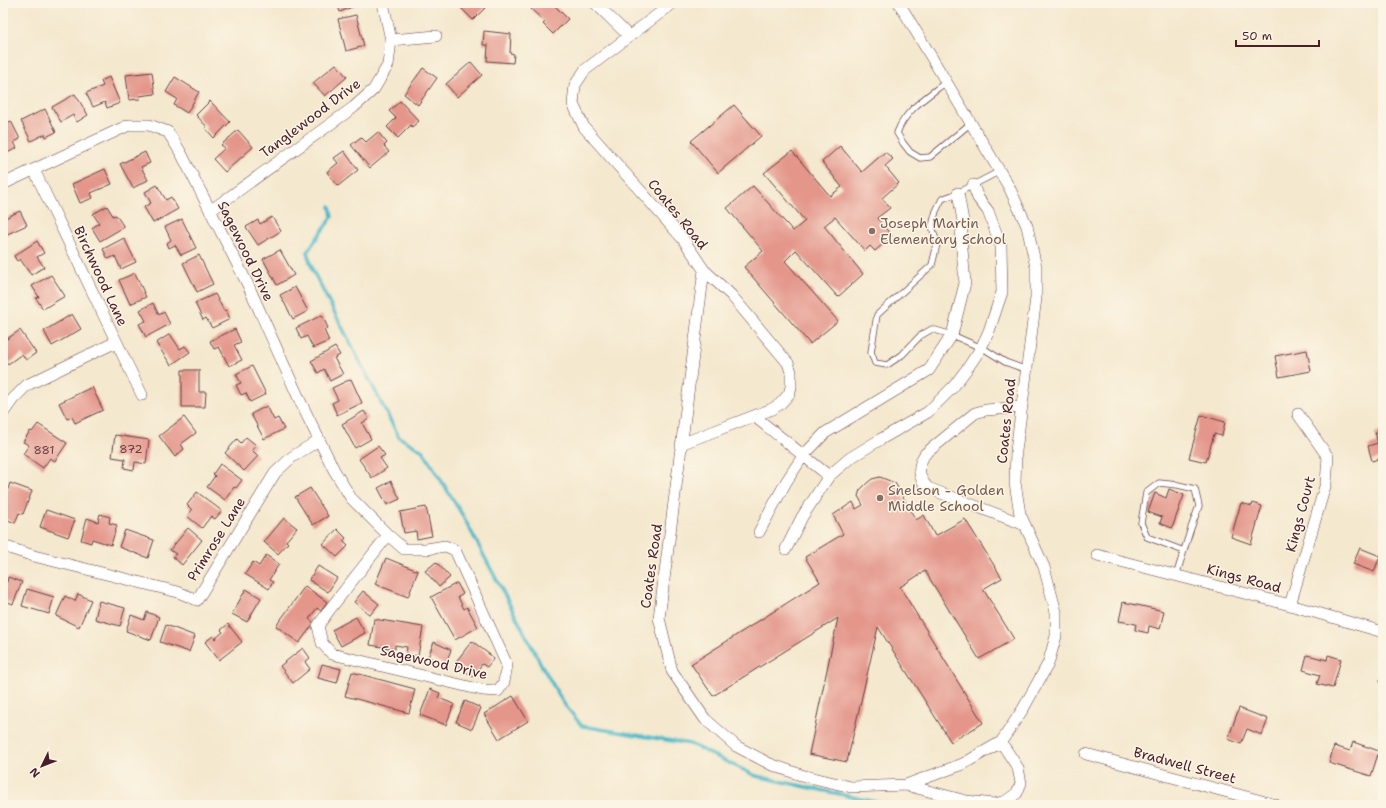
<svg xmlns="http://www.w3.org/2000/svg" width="1386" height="808" font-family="'Shantell Sans',sans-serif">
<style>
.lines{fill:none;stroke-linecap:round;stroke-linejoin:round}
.stream{stroke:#4db9c9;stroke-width:3.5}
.building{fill:#e4968b}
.service-casing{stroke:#643d43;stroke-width:7}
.minor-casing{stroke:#643d43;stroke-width:12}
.service{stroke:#fff;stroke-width:5.5}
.minor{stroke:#fff;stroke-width:11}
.education-dot{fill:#8d6e63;stroke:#fcf5e5;stroke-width:1.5}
.labels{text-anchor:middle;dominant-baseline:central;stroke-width:3;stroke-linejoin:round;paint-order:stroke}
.number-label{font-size:12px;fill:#703d43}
.street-label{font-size:14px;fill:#4a1f2b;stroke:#fcf5e5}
.education-label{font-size:14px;fill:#785e54;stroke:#fcf5e5;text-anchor:start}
</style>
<rect width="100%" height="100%" fill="#fcf5e5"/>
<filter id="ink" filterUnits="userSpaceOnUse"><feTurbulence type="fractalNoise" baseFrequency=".025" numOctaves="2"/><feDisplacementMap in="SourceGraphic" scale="8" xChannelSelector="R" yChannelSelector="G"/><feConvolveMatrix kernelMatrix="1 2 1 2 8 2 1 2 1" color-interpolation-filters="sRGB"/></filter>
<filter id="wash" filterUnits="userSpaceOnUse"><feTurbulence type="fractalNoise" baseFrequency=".012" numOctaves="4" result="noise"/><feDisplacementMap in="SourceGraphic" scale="16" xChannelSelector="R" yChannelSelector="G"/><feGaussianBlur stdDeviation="0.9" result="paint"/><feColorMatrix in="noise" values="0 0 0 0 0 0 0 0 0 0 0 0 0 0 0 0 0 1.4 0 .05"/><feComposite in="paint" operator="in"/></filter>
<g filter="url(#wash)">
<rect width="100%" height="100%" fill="#f4e8ce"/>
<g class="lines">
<path class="stream" d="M330,206L332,217L307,252L313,271L399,437L423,451L463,516L542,666L564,704L582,726L690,744L756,776L890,805"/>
</g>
<g id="blocks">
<path class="building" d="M337,3H361L340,12Z
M456,3H480L485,8L473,20Z
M537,3H552L568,19L553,34L543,24L545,22L531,9Z
M356,15L364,46L346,51L338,19Z
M484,31L511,34L510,53L514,54L513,63L487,61L488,45H483Z
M471,62L482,75L457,97L446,84Z
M336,64L347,77L325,96L313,83Z
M423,68L437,78L418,105L404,94Z
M152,72L155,94L139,96L140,99L129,100L126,75Z
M109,77L120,103L107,108L105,102L93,107L86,93L103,86L101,81Z
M175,77L199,92L187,113L174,105L177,99L166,92Z
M75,94L88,115L77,122L73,115L61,122L52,107Z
M210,101L230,122L214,138L205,128L207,127L196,115Z
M400,101L419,121L412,127L411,125L398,138L387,127L396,118L389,111Z
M734,105L761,136L718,173L691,141Z
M45,109L56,132L46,137L45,134L31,141L21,121Z
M11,121L20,139L14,142L17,148L3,155V125Z
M238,130L253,147L225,172L213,159L225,148L221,145Z
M378,132L387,143L384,146L389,152L370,168L351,145L361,137L366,142Z
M840,146L862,172L885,152L893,159L885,166L899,183L882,198L890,208L877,218L892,236L875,251L870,246L865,251L835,217L824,226L863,274L838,297L796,250L785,261L838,321L810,344L744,267L763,251L727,208L753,186L793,231L805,221L764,173L792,151L830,196L842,187L822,162Z
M344,151L358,170L338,186L327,172L338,163L334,158Z
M145,152L150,163L141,167L148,180L133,188L120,164Z
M105,169L112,184L91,193L93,198L80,203L72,184Z
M157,185L166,200L171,197L178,209L153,223L144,207L151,203L145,192Z
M107,206L113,216L116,215L124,227L100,241L92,228L99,223L93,214Z
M20,211L27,225L3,236V219Z
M272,217L281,231L258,245L246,227L258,220L260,224Z
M182,219L196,248L181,255L175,245L169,248L167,243L171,240L165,227Z
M124,238L136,262L121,269L115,256L108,259L103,249Z
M37,241L44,253L37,257L44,267L31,275L20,259L17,261L14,256Z
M280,250L294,275L277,285L263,259Z
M199,255L213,284L197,292L183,263Z
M135,273L146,297L130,304L119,280Z
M51,275L65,296L43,309L36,298L39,297L32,286Z
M295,287L308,311L293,319L280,295Z
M215,294L224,311L226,310L230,319L212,328L206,318L203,320L195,303Z
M153,303L159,315L164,312L170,324L146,337L139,324L146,321L140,310Z
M72,314L81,329L52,346L44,331Z
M322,315L328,328L324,330L329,341L313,348L307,336L301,339L296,328Z
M235,329L241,342L234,345L242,360L229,366L219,347L214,349L210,341Z
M20,330L36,353L26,360L22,354L8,364L3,357V339L4,341Z
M170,334L180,349L185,346L190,352L171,365L156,343Z
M335,347L340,355L334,358L343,374L330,381L324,369L318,373L311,361Z
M1307,350L1311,371L1279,377L1275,356Z
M252,366L266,394L250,402L246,393L241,395L236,385L241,383L236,374Z
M182,370H199V392H206L205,407H182Z
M351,379L362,403L337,415L332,403L338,400L332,388Z
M92,387L103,410L75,423L72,417L67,419L59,403Z
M267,406L274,420L278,418L284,429L264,439L251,414Z
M364,411L369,419L362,423L371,439L355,448L342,424Z
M1201,415L1225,422L1222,436L1214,434L1206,462L1189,458Z
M184,417L196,433L181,444L184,449L175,457L159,436Z
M38,424L67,443L55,461L50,458L43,468L23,454L29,445L23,442L30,431L32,432Z
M1383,431V462L1381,458L1372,461L1368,446L1378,443L1375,433Z
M115,435L149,440L146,464L135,462L134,470L124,468L125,459L112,457Z
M246,437L256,445L252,450L258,456L244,471L225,453L237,439L241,443Z
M378,446L385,455L380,458L387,468L372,478L359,459Z
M220,464L242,480L236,488L234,487L225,500L207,487L215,476L213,474Z
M880,477L895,483L916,520L924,515L935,536L965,519L1002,578L983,589L1014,639L979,659L925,571L900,587L983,723L951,742L878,627L847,762L809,754L838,618L713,696L691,664L820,582L805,557L843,534L833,515L853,502L856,509L863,505L858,496L860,490L867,483L872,479Z
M391,481L400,499L387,505L378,488Z
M10,483L32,491L23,514L19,513L15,523L3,518V503Z
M310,488L328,516L313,525L295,497Z
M1169,489L1184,495L1172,528L1160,523L1162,517L1148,512L1155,493L1166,498Z
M197,492L222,511L215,519L211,516L202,528L187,516L192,510L187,505Z
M1241,503L1252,506L1253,503L1262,506L1251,544L1231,537Z
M426,507L432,536L417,539L416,531L404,533L400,512Z
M46,510L75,520L68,537L40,527Z
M100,514L110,517L109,523L117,525L111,545L92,539L91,543L81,540L87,518L98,522Z
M284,518L297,528L286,541L288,543L278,554L264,542Z
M188,528L202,540L182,565L173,557L176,554L170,550Z
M337,529L346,538L343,541L348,546L337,557L323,544Z
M125,530L154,540L148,558L119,547Z
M1360,548L1380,556L1374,572L1353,564Z
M266,555L279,564L269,580L273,582L269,589L245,574L253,562L259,566Z
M386,558L418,571L408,597L375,584Z
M436,562L450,577L439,587L425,571Z
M318,566L337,578L328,592L309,580Z
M8,577L22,582L13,604L3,600V580L7,582Z
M457,583L463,594L458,597L464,609L467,607L478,627L455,640L431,597Z
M305,586L327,602L321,611L317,608L309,619L314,623L299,643L276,626Z
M27,589L54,597L49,614L22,606Z
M246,589L261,598L247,622L232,614Z
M363,591L379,604L370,615L354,602Z
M78,594L91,600L79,627L56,616L65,596L75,601Z
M99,601L125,608L120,626L95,619Z
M1123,602L1164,611L1160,629L1149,626L1148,633L1135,630L1136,624L1119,621Z
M147,612L159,617L151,640L126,631L131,615L144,620Z
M356,617L365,633L341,646L332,630Z
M374,619L423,627L418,656L406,654L407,647L395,645V649L370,645Z
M228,624L242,642L219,660L205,642L213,636L215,639L223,632L221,630Z
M166,625L195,636L189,652L160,642Z
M472,641L494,658L487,667L482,664L473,677L455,663Z
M434,642L451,650L445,665L428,657Z
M303,648L310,658L305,662L310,669L293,683L280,666Z
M1307,655L1327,660L1328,655L1341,659L1333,688L1317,684L1320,675L1303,670Z
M322,664L341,669L337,683L318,678Z
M352,672L415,689L409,713L345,696Z
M1383,679V699H1382L1380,680Z
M430,689L440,693L438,698L454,704L446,725L420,715Z
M513,696L528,721L499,739L484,714Z
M465,701L481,708L472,729L456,722Z
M1239,708L1268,719L1262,735L1247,729L1241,744L1228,739Z
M1353,742L1379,751L1371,776L1329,763L1334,746L1350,751Z"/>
</g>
</g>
<g filter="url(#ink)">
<use href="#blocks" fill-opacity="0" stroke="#643d43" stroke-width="1"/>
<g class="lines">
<g class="service-casing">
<path id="service" d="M946,82C928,96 905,110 897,133L903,143L910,152L920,158L930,157L971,123
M1000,171L958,193L942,199L936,211L932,226L937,244L932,265L877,315L871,352L875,363L887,365L902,355L920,336L932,329L952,335L986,350L1005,362L1027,370
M1176,576L1191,528L1199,506L1195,489L1178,485L1159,483L1146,493L1141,523L1147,537L1184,551"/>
</g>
<g class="minor-casing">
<path id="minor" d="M595,3L629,36
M673,3L585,70L575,85L573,104L584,127L683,239L704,270L659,618L672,671L705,719L736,746L770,764L801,775L851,787L906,785L963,764L1001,742L1023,709L1048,664L1056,636V612L1044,567L1020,514L1015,483L1016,451L1036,298V267L1027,226L1009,187L899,3
M391,40L436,36
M34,170L142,395
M3,184L129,125H149L168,132L181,153L248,285L301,403L334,470L351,498L388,535L404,549H427L445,546L455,550L507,665L504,682L498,691L482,690L332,654L322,643L318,626L330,609L388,535
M210,211L354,107L374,89L388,65L391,40L383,3
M1022,407L986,410L975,413L925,454C917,466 918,478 928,488L1025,525
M3,413L13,399L27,385L116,342
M754,416L829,476
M681,444L772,409L780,404L789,394L791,387V372L788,363L731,295L704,270
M759,532L786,482L803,456L825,433L929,370L952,335L965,283L961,238L963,221L958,193
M3,546L34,556L178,592L197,600L275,473L292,457L319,440
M786,549L802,517L829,476L850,458L881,439L928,412L954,386L969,366L981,348L989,331L1002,292L1001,246L988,211L978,198L973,185
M1097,555L1290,605L1383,632
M1290,605L1326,483L1328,457L1298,414
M1086,754L1276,805
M906,785L966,801L994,804L1006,801L1017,793L1021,783L1018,768L1001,742"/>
</g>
<use href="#service" class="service"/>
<use href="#minor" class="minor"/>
</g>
</g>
<g class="education-dot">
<circle cx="872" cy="231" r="4"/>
<circle cx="880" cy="498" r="4"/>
</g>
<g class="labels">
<g class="number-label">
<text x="131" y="449">872</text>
<text x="44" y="450">881</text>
</g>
<g class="street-label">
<text transform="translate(310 118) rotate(-37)">Tanglewood Drive</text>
<text transform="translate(678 214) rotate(51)">Coates Road</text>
<text transform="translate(246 251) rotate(64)">Sagewood Drive</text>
<text transform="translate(101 276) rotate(65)">Birchwood Lane</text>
<text transform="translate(1006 421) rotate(-84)">Coates Road</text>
<text transform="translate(1300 514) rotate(-75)">Kings Court</text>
<text transform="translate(216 539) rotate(-58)">Primrose Lane</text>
<text transform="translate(651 566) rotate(-82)">Coates Road</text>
<text transform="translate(1244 578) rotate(15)">Kings Road</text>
<text transform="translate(434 662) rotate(13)">Sagewood Drive</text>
<text transform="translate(1185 765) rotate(15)">Bradwell Street</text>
</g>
<g class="education-label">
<text x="880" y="223">Joseph Martin<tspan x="880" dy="16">Elementary School</tspan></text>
<text x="888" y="490">Snelson - Golden<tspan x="888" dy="16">Middle School</tspan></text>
</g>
</g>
<rect width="1386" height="808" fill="none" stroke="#fcf5e5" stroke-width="16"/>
<g transform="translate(42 766) rotate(227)" stroke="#fcf5e5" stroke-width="3" paint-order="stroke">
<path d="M0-3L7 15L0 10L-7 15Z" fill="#4a1f2b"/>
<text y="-6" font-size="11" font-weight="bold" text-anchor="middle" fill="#4a1f2b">N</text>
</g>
<path d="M1236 40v6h83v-6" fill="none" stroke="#4a1f2b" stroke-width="2"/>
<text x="1242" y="40" font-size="12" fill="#4a1f2b" stroke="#fcf5e5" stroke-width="3" paint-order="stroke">50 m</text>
</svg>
